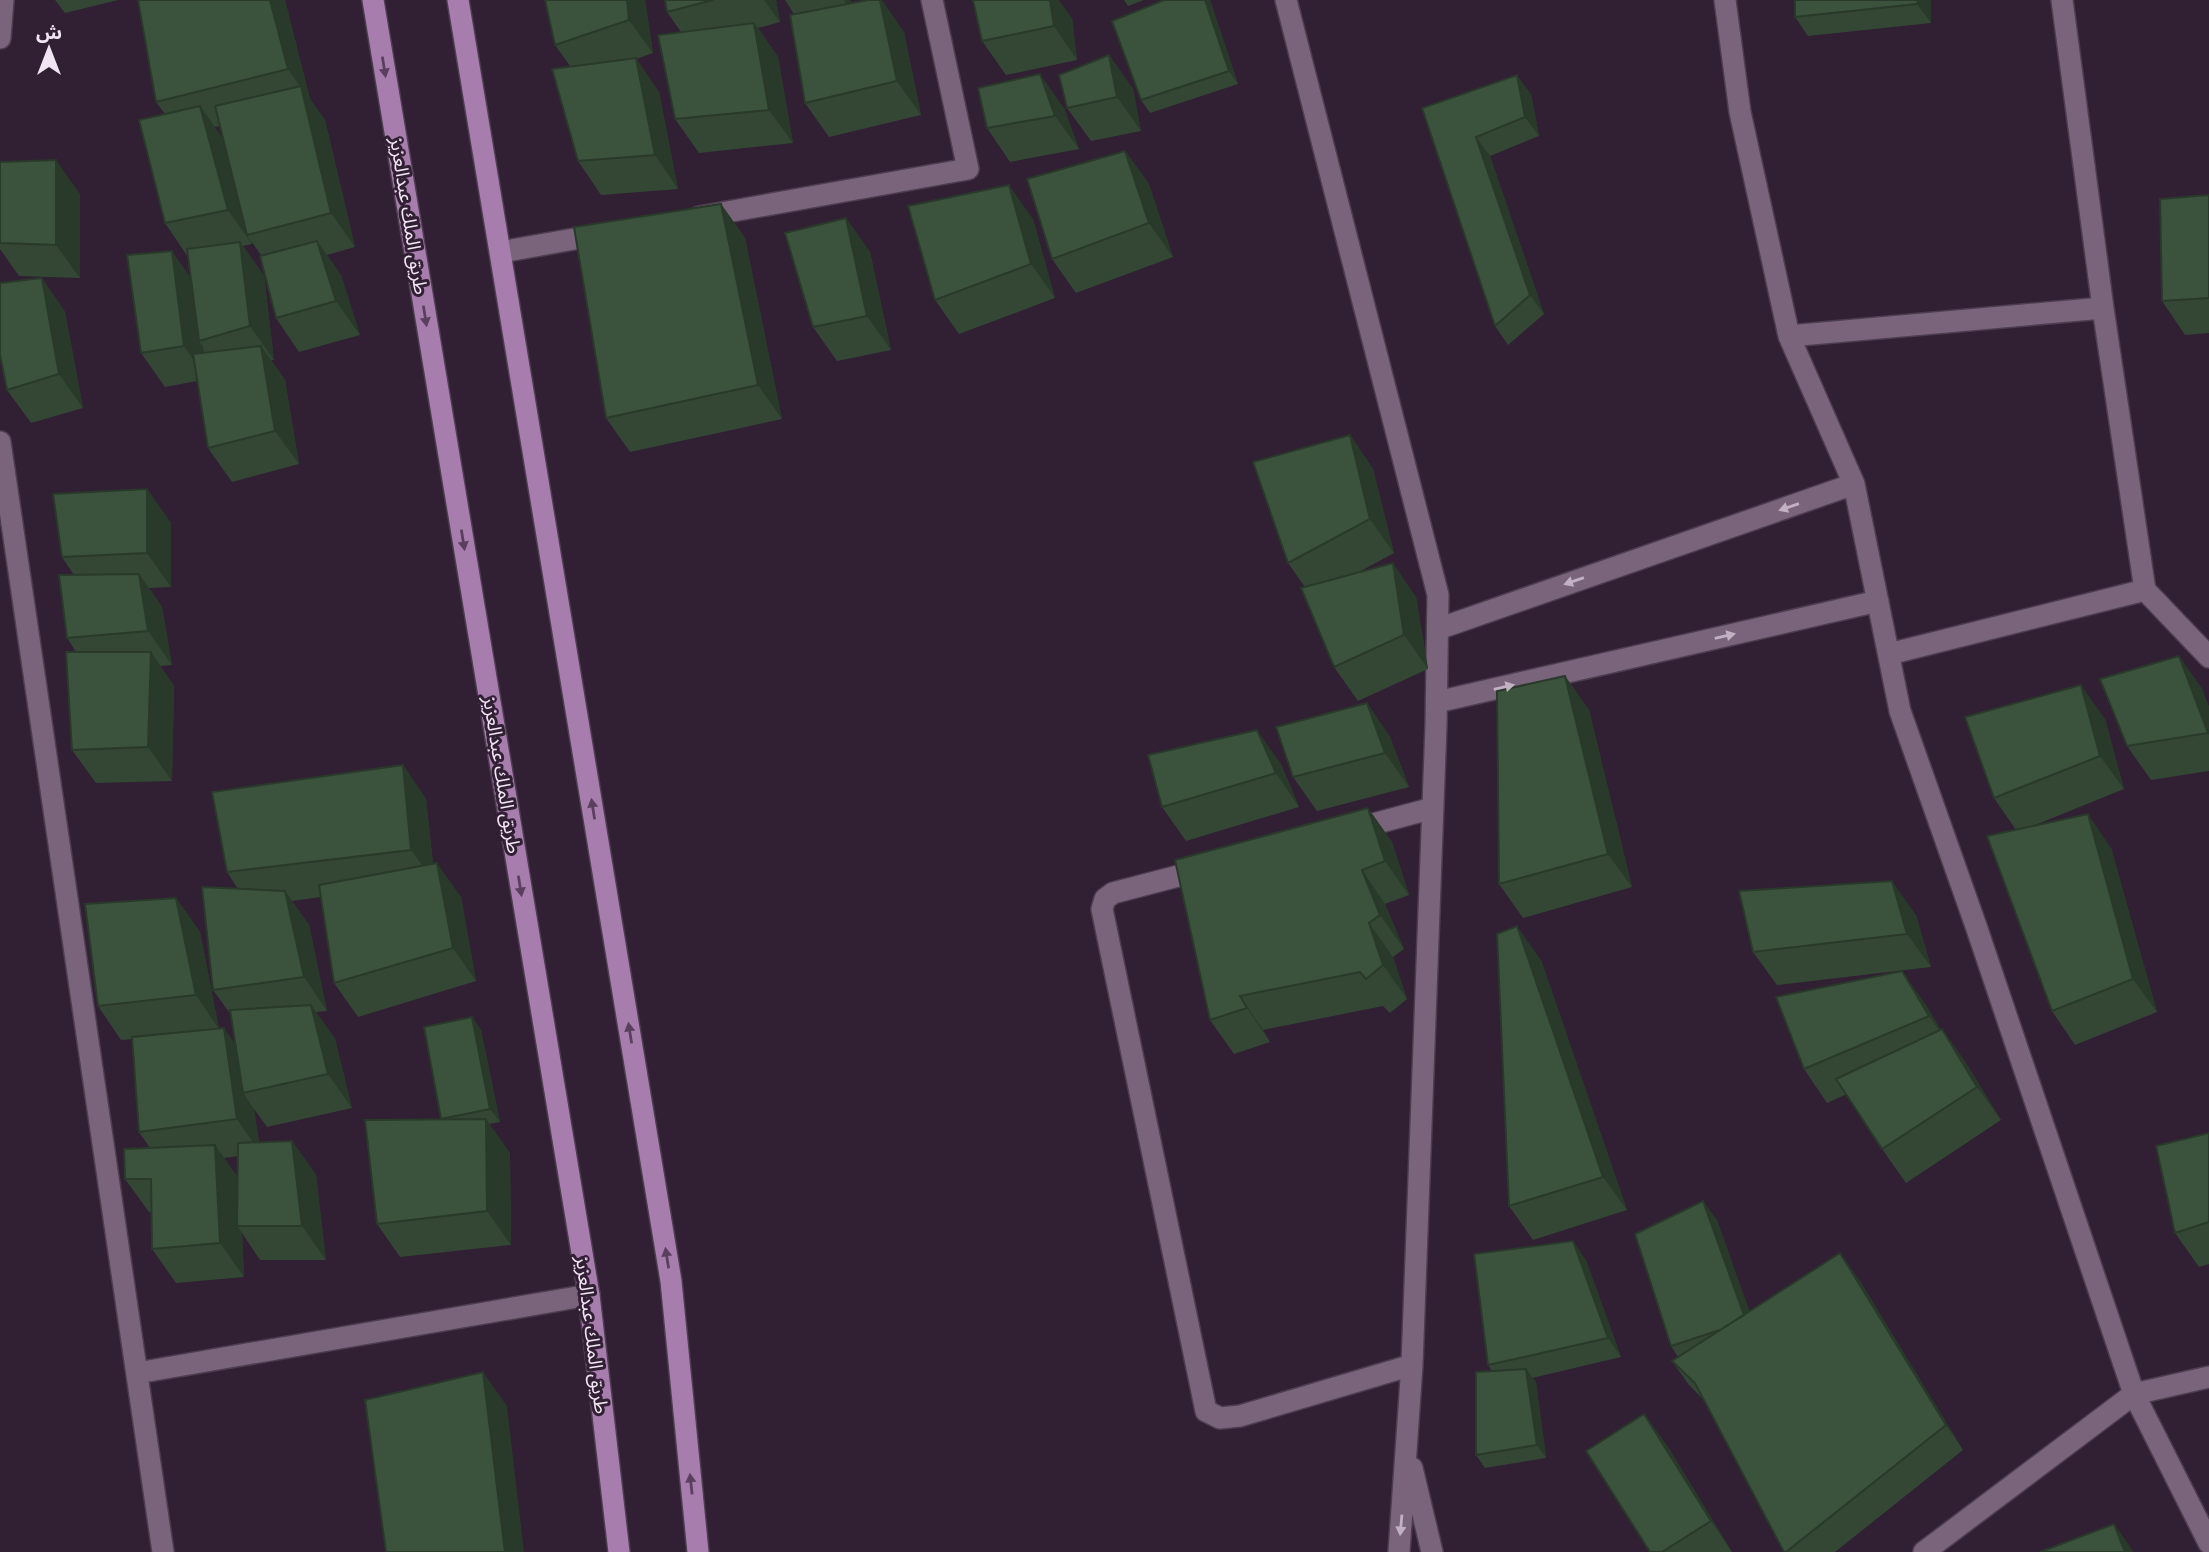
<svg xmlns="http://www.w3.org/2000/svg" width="2209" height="1552" font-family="Cabin,'Noto Sans Arabic',sans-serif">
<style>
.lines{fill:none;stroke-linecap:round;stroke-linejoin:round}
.street-casing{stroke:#4c3d4f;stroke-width:24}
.primary-casing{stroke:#4c3d4f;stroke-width:24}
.street{stroke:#79647c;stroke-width:21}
.primary{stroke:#a77dad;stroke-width:21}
.wall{fill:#334734;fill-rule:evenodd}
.shaded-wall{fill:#29392a}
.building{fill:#3b523c;stroke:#29392a;stroke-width:2}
.oneway{fill:#5a405e}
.oneway2{fill:#c1b1c3}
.labels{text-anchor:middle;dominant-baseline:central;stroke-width:6;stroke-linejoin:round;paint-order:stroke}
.street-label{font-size:19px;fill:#f1e5f3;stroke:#311f34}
</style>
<rect width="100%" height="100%" fill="#311f34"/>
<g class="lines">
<g class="street-casing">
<path id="street" d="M1286,0L1438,595L1436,725L1412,1365L1399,1552
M1725,0L1740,112L1789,336L1854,484L1900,711L1976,926L2134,1394L2209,1543
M0,38L3,0
M699,217L968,169L932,0
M501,252L602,234
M1789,336L2103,308
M0,442L163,1552
M2145,590L2209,657
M1438,629L1854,484
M1889,654L2145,590L2103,308L2062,0
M1437,702L1878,601
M1351,830L1433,808
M1205,869L1113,893L1105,899L1102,909L1206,1411L1220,1418L1240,1416L1412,1365
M137,1373L589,1295
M1412,1468L1432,1552
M1924,1552L2134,1394L2209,1377"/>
</g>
<g class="primary-casing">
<path id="primary" d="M373,0L589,1295L619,1552
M458,0L671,1281L698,1552"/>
</g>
<use href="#street" class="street"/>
<use href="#primary" class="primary"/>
</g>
<path class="wall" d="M55,0H118L65,13Z
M138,0H285L310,99L325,120L355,247L327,255L341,275L360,335L299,352L276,318L261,255L251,241L252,244L243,246L264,276L274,360H271L285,380L299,464L232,482L208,448L197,381L165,387L141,353L191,278L188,257L165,223V114L156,102ZM220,126L223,139L214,127Z
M645,0L653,53L636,59L659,92L678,189L601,195L578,161L570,66L555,45Z
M665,0H776L780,22L758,28L778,57L793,143L699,153L675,119L681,32L667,12Z
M785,0H851V3L904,32L921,115L829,137L805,103L794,14Z
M1124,0H1144L1128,6Z
M1210,0L1238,84L1150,113L1141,100Z
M1795,0H1931V23L1808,36L1795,17Z
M1072,18L1077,60L1006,75L982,41Z
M1109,55L1133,89L1141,131L1091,141L1067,108Z
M1531,94L1539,136L1490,156L1544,314L1508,345L1495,326L1422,108Z
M1064,108L1079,149L1010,162L987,128Z
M1125,151L1149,184L1173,257L1076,293L1052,259Z
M0,162L80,194V278L19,276L0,249Z
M2209,195V333L2185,335L2162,301Z
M721,204L745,238L782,419L630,452L606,418Z
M846,218L870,252L891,350L837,361L813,327Z
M1033,219L1055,298L959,334L935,300Z
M42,278L65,312L83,408L31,423L7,390Z
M1350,435L1373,469L1394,553L1357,573L1416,597L1428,669L1358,701L1334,667L1305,587L1288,563Z
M147,489L171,523V587L149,588L162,607L172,665L160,666L174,686L172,781L96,783L72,750L76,652L67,638L74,575L62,557Z
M2179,656L2202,689L2209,707V771L2151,780L2127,746Z
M1565,676L1589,710L1632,887L1523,918L1499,884Z
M1367,703L1390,737L1409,787L1317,811L1293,777Z
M2105,719L2124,789L2030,827L2111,848L2157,1012L2075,1045L2052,1011L2016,830L1994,798Z
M1281,764L1299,807L1186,841L1162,807Z
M403,765L426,799L433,864L461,897L476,981L358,1017L334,983L321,897L292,901L309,925L327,1011L316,1012L335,1039L352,1108L267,1127L254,1109L259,1142L292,1141L316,1175L326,1260H260L242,1233L244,1277L176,1283L152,1249L151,1212H149L125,1179L150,1148L139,1132L133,1039L121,1040L98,1006L176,898L200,932L219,1029L236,1045L231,1015L213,990L238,889L227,872ZM238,1156L237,1177L224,1158Z
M1368,808L1392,842L1409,895L1385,904L1404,949L1393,957L1407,999L1390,1013L1383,1006L1263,1030L1270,1042L1234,1054L1210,1020Z
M1916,915L1931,967L1777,985L1753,952Z
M1541,960L1627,1210L1533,1240L1509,1206Z
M1926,1005L1940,1030L1942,1029L1966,1063L2001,1120L1906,1183L1882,1149L1847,1094L1827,1103L1804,1069Z
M472,1017L481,1030L500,1122L489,1124L510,1153L511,1245L400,1257L377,1224L441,1119Z
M2209,1133V1264L2199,1267L2175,1233Z
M1717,1220L1749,1311L1858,1278L1963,1450L1835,1552H1784L1703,1399L1689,1385L1672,1361L1678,1357L1671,1346Z
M1586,1260L1621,1357L1532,1378L1536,1382L1546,1458L1485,1468L1476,1455L1492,1371L1488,1365Z
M1644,1414L1668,1447L1732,1552H1650Z"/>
<path class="shaded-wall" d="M270,0H285L310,99L325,120L355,247L331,213L302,89L288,69Z
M627,0H645L653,53L629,20Z
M764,0H776L780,22Z
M844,0H851V11Z
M880,0H882L904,32L921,115L897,81Z
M1050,0H1059L1072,18L1077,60L1054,26Z
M1205,0H1210L1238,84L1229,71Z
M1918,0H1931V23L1917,4Z
M754,23L778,57L793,143L769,110Z
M1109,55L1133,89L1141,131L1117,97Z
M636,58L659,92L678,189L655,155Z
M1040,74L1064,108L1079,149L1055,116Z
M1517,75L1531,94L1539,136L1525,117Z
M200,106L224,140L247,235L252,244L228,210Z
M1476,137L1490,156L1544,314L1530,295Z
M1125,151L1149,184L1173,257L1149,223Z
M56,160L80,194V278L56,245Z
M1009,185L1033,219L1055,298L1031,264Z
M721,204L745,238L782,419L758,385Z
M846,218L870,252L891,350L867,316Z
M317,241L341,275L360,335L336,301Z
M240,242L264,276L274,360L250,326Z
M172,251L195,284L199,341L203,347L207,380L184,346Z
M42,278L65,312L83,408L59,374Z
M261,346L285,380L299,464L275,431Z
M1350,435L1373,469L1394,553L1370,519Z
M147,489L171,523V587L147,553Z
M1393,563L1416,597L1428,669L1404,635Z
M139,574L162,607L172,665L148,631Z
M151,652L174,686L172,781L148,747Z
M2179,656L2202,689L2209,707V735Z
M1565,676L1589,710L1632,887L1608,854Z
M2081,685L2105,719L2124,789L2100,756Z
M1367,703L1390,737L1409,787L1385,753Z
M1257,730L1281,764L1299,807L1276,773Z
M403,765L426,799L435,883L411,850Z
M1368,808L1392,842L1409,895L1385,861Z
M2088,814L2111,848L2157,1012L2133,979Z
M437,863L461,897L476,981L453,948Z
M1362,870L1385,904L1404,949L1380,915Z
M1892,881L1916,915L1931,967L1907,934Z
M285,891L309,925L327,1011L304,977Z
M176,898L200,932L219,1029L196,995Z
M1369,923L1393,957L1407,999L1383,965Z
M1517,926L1541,960L1627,1210L1603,1177Z
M1902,971L1926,1005L1953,1050L1929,1016Z
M1240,996L1263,1030L1270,1042L1247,1008Z
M311,1005L335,1039L352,1108L328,1074Z
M472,1017L481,1030L500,1122L490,1109Z
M224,1028L248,1062L243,1093L254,1109L260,1153L237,1119Z
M1942,1029L1966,1063L2001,1120L1977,1087Z
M486,1119L510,1153L511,1245L487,1211Z
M292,1141L316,1175L326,1260L302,1226Z
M215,1145L239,1179L237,1226L242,1233L244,1277L220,1243Z
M1703,1201L1717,1220L1760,1340L1746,1321Z
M1573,1241L1586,1260L1621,1357L1608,1338Z
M1840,1253L1858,1278L1963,1450L1946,1425Z
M1526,1369L1536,1382L1546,1458L1537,1445Z
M483,1372L507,1406L524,1552H505Z
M1644,1414L1668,1447L1732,1552L1711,1521Z
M2114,1524L2132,1549L2133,1552H2125Z"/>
<path class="building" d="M138,0H270L288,69L156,102Z
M545,0H627L629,20L555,45Z
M665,0H713L667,12Z
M868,0H880L897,81L805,103L790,15Z
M973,0H1050L1054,26L982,41Z
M1164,0H1205L1229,71L1141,100L1112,21Z
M1795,0H1918L1917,4L1795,17Z
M754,23L769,110L675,119L658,35Z
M1109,55L1117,97L1067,108L1059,75Z
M636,58L655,155L578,161L552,69Z
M1040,74L1055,116L987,128L978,88Z
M1517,75L1525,117L1476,137L1530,295L1495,326L1422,108Z
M301,86L331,213L247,235L215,106Z
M200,106L228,210L165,223L139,120Z
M1125,151L1149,223L1052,259L1027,179Z
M56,160V245L0,243V162Z
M1009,185L1031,264L935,300L908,206Z
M2209,195V298L2162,301L2160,199Z
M721,204L758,385L606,418L574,227Z
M846,218L867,316L813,327L785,233Z
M317,241L336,301L276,318L260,256Z
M240,242L250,326L199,341L187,249Z
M172,251L184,346L141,353L127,255Z
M42,278L59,374L7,390L0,355V283Z
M261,346L275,431L208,448L193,354Z
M1350,435L1370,519L1288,563L1253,462Z
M147,489V553L62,557L53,494Z
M1393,563L1404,635L1334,667L1301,588Z
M139,574L148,631L67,638L59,575Z
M66,652H151L148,747L72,750Z
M2179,656L2208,733L2127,746L2100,679Z
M1565,676L1608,854L1499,884L1497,691Z
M2081,685L2100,756L1994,798L1965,717Z
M1367,703L1385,753L1293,777L1276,727Z
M1257,730L1276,773L1162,807L1148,755Z
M403,765L411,850L227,872L212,792Z
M1368,808L1385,861L1362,870L1380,915L1369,923L1383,965L1366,979L1360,972L1240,996L1247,1008L1210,1020L1175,860Z
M2088,814L2133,979L2052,1011L1987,836Z
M437,863L453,948L334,983L319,885Z
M1892,881L1907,934L1753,952L1739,891Z
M202,887L285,891L304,977L213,990Z
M176,898L196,995L98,1006L85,904Z
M1517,926L1603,1177L1509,1206L1497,934Z
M1902,971L1929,1016L1804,1069L1776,997Z
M311,1005L328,1074L243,1093L230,1010Z
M472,1017L490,1109L441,1119L424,1027Z
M224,1028L237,1119L139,1132L132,1037Z
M1942,1029L1977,1087L1882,1149L1836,1079Z
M486,1119L487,1211L377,1224L365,1120Z
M2209,1133V1222L2175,1233L2156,1146Z
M292,1141L302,1226H237L238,1143Z
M215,1145L220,1243L152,1249L151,1179H125L124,1149Z
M1703,1201L1744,1315L1720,1330L1671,1346L1635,1234Z
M1573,1241L1608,1338L1488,1365L1474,1254Z
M1840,1253L1946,1425L1786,1552H1784L1695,1383L1672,1361Z
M1526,1369L1537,1445L1476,1455V1372Z
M483,1372L505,1552H386L365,1400Z
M1644,1414L1711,1521L1662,1552H1650L1586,1451Z
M2114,1524L2125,1552H2040Z"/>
<defs><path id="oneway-solid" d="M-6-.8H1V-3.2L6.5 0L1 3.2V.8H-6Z" transform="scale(1.75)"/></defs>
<g class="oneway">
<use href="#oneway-solid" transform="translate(384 67) rotate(81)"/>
<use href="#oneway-solid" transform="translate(425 316) rotate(81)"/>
<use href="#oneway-solid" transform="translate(463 540) rotate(81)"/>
<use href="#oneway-solid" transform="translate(593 809) rotate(-99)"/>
<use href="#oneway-solid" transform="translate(520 886) rotate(81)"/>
<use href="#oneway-solid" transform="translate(630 1033) rotate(-99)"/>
<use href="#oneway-solid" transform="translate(667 1258) rotate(-99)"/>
<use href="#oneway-solid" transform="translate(691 1484) rotate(-96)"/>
</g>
<g class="oneway2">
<use href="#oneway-solid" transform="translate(1789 507) rotate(161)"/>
<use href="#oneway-solid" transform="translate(1574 581) rotate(161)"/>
<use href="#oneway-solid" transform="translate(1725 636) rotate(-13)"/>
<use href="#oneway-solid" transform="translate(1504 687) rotate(-13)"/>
<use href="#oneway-solid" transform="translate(1401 1525) rotate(95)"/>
</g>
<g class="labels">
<g class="street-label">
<text transform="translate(409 216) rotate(81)">طريق الملك عبدالعزيز</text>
<text transform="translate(502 775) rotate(81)">طريق الملك عبدالعزيز</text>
<text transform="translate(592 1335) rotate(83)">طريق الملك عبدالعزيز</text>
</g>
</g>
<g transform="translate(49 49)" stroke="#311f34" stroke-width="5" paint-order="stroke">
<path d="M0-5L12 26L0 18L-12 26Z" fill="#f1e5f3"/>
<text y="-10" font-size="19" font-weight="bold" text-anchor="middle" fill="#f1e5f3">ش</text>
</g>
</svg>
